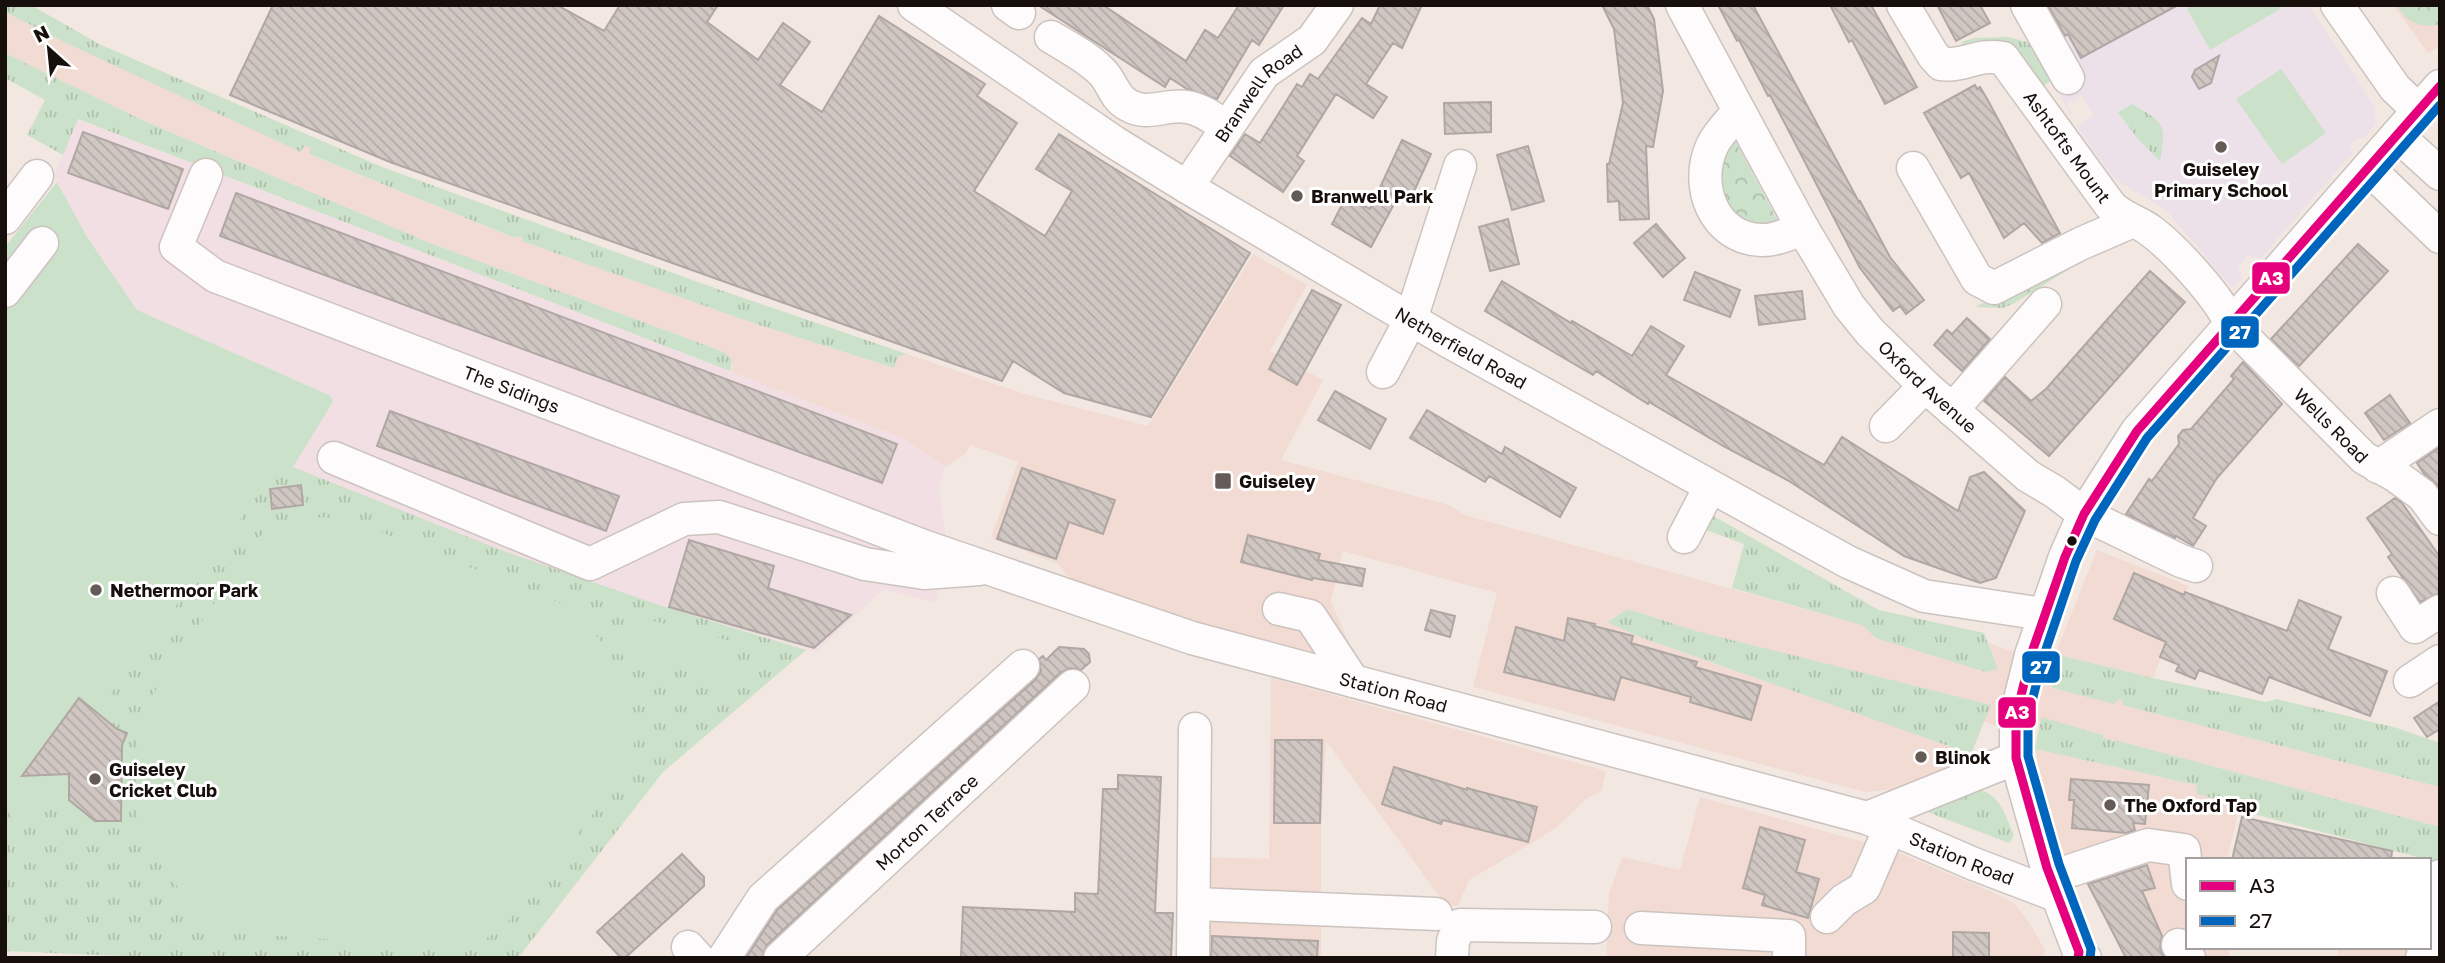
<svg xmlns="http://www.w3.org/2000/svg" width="2445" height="963" font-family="'Golos Text',sans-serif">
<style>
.built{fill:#f1dbd2}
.industrial{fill:#f1dfe3}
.education{fill:#ece0e9}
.grass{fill:url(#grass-tufts)}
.forest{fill:url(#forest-crowns)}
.garden{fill:#cce1c9}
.building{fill:url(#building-back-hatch);stroke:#b0a7a4;stroke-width:2}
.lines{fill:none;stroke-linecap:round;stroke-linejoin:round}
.minor-casing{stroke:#ccc3bf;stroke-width:35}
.minor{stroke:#fdfbfb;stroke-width:32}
.bus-1-casing{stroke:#fff;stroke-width:14}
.bus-2-casing{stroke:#fff;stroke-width:14}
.bus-1{stroke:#e5007d;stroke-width:9}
.bus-2{stroke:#0065bd;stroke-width:9}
.poi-dot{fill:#645b57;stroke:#fff;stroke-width:2.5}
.bus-dot{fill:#170f0c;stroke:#fff;stroke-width:2.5}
.labels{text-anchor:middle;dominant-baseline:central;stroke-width:6;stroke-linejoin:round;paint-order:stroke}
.street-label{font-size:18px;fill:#170f0c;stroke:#fff}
.poi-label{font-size:18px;font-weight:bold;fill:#170f0c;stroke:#fff;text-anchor:start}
.line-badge{stroke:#fff;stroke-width:2.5}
.badge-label{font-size:19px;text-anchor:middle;font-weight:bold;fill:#fff}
</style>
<defs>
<pattern id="grass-tufts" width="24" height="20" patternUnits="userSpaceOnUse" patternTransform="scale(1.75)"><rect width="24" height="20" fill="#cce1c9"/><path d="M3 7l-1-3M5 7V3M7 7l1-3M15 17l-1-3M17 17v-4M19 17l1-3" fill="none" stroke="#aec0ab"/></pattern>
<pattern id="forest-crowns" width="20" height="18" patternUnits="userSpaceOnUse" patternTransform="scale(1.75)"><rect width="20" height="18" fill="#cce1c9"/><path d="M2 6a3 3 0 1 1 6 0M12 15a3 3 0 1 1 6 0" fill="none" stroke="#aec0ab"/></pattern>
<pattern id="building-back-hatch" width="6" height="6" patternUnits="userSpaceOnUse" patternTransform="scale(1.75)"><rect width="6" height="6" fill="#d0c7c3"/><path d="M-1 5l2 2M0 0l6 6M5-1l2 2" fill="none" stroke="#b2aaa6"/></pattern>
</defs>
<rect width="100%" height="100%" fill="#f3e7e2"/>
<path class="built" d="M2393,5H2440V46L2428,53Z
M5,12L66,43L301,151L304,146L312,148L310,155L514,238L516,236L523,239V241L750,322L893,368L898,357L907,354L1025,394L1148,426L1253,254L1307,285L1270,351L1323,380L1281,460L1449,505L1465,515L1862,625L1877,638L1998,669L1988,643L2024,655L2022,666L2052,673L2049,682L2116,700L2119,699L2123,701L2122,705L2440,787V827L2115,740L2114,741L2102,738L2103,735L2041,718L2038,726L2009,717L2006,729L1984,722L1990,705L1696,631L1628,609L1607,621L1640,637L1971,754L1957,763L1896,789L1865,792L1473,687L1497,593L1343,551L1331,601L1354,655L1347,661L1169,614L1075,584L1058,564L991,538L1018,462L971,445L964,455L945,467L903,438L730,371L733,363L724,352L430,243L142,120L5,53Z
M2097,550L2189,586L2153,678L2055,654Z
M1271,678L1606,771L1601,792L1588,797L1558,826L1545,835L1469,880L1458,906L1446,905L1326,741L1321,823V958H1202L1204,857L1269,859Z
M2035,749L2197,785V794L2240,805L2227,860H2188V947H2229V958H2126L2090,887H2088L2081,873L2066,856L2058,839L2047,803Z
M1700,797L1892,850L1992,892L2014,903L2027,919L2045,950L2043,958H1606L1609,894L1622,857L1680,870Z
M2429,860L2440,863V958H2337L2339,947H2429Z"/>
<path class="industrial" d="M77,119L903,438L945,467L939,489L945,530L936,603L884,589L816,652L659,605L501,550L293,467L333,402L331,396L137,310L87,237L57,182L55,174Z"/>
<path class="education" d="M2011,5H2309L2374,106L2376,124L2364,138L2356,139L2350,145L2352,153L2261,258L2247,256L2242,262L2238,267L2242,278L2235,286H2231L2166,210L2115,179L2107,169L2077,126L2094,115L2082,95L2067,104L2072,114H2070Z"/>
<path class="grass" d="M5,5H31L99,44L382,167L723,291L907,354L898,357L894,368L750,322L522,241L523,238L516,236L515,238L309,154L311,148L304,146L301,152L66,43L5,12Z
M2008,37L2031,43L2051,81L2043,86C2018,51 2011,31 1963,44L1961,42L1974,38Z
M5,53L142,120L430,243L724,352L732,360L730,371L78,119L63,155L27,135L45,100L5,78Z
M2132,104C2164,123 2167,123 2160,161L2137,138L2118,112Z
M2082,254L2087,258L2013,304L2003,308L1975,307Z
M293,467L501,550L659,605L806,650L663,772L518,958H170L5,951V809L19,823L97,711L276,470Z
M1708,513L1879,610L1984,633L1998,669L1986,672L1876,638L1862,625L1732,588L1744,544L1706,530L1703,521Z
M1628,609L1696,631L1991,705L1971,754L1640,637L1607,622Z
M2055,654L2153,678L2266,702L2277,699L2397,728L2440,743V787L2122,705L2123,701L2119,699L2114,704L2053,688L2049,682Z
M2041,717L2103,735V738L2114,741L2115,740L2440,827V863L2239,810L2240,805L2197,794V785L2035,749Z
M1973,787C2001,795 2003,810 2014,835L2009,843L1917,808Z"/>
<path class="forest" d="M2398,5H2440V24C2423,29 2404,23 2398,5Z
M1731,133L1780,225L1772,228L1738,220L1717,186Z"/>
<path class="garden" d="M2192,5H2277L2280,9L2210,50L2187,9Z
M2281,69L2326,133L2282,164L2236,99Z
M57,182L87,237L137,310L331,396L333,402L293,467L276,470L70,749L69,810L30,809L29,823H19L5,809V247Z
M324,517L350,520L563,604C604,633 636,687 634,740C634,748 631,758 630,767L503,928L480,942L440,946L229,933L197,911L162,867L144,837L138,820V739L144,716L158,685L262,534L276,523Z
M627,614L738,643L727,682L617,654Z"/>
<path class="building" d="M273,5H557L604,31L620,5H718L707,22L758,60L783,23L810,42L780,85L822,112L879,16L985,84L977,96L1017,123L974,191L1045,236L1072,191L1036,169L1059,134L1250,253L1151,417L1064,393L1013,361L1002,381L390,162L230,95Z
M1038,5H1103L1186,61L1205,30L1218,38L1239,5H1284L1259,45L1252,40L1217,99L1187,89L1170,78L1165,87Z
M1380,5H1422L1402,48L1393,43L1366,84L1387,97L1373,118L1336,94L1297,156L1304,161L1283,192L1230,156L1245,134L1260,143L1297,84L1302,87L1310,74L1318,79L1362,18L1371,24Z
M1602,5H1647L1654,19L1663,91L1653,147L1646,146L1649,219L1620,220L1619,201L1608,202L1607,164H1609L1623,103L1614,29Z
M1718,5H1753L1859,202L1860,201L1890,257L1924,300L1906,314L1900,306L1893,311L1860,268L1770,95L1768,96L1739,40L1737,41Z
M1830,5H1871L1917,87L1885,104L1852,40L1849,42Z
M1937,5H1980L1990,23L1956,41Z
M2048,5H2178L2081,58L2068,34L2065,36Z
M2219,56L2211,83L2199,89L2192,77L2195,70Z
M1975,85L1977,89L1980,87L1986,97L2060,233L2042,243L2024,223L2004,238L1969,173L1961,178L1924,113Z
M1491,102V132L1445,134L1444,103Z
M83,132L183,169L168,209L68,173Z
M1402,140L1431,154L1412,196L1401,191L1371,247L1332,224L1346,197L1370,209Z
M1528,146L1544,201L1512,210L1497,155Z
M236,193L897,444L882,483L220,236Z
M1508,219L1519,264L1490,271L1479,227Z
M1656,224L1685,258L1663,277L1634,243Z
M2358,244L2388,271L2299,366L2271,339Z
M2150,271L2185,302L2049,456L1984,401L2005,377L2031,401L2046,389Z
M1695,272L1740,290L1730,317L1684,300Z
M1502,281L1571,323L1572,321L1632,356L1651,326L1684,346L1666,375L1824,465L1842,437L1958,511L1970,477L1984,472L2025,511L1996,578L1980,583L1904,556L1789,481L1723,446L1649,402L1648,404L1596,371L1593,375L1552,351L1485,311Z
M1312,290L1341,305L1297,385L1269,369Z
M1802,291L1805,319L1759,325L1755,296Z
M1967,318L1990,339L1962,371L1934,345L1947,330L1952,334Z
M2243,362L2282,404L2217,478L2209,491L2193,518L2206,526L2193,546L2176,536L2175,538L2126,514L2149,479L2152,481L2179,444L2178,436L2183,430L2191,429L2234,379L2231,376Z
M1335,391L1386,419L1370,449L1318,420Z
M2390,395L2410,423L2384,440L2365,413Z
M1427,410L1502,454L1505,447L1576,488L1560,517L1489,476L1485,482L1410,438Z
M390,411L619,496L606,531L377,446Z
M2440,447V488L2425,475L2417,463Z
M1022,468L1115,500L1103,534L1069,522L1056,559L997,539Z
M301,485L303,505L272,509L270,489Z
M2395,498L2402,503L2440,557V593L2420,602L2388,557L2392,554L2367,518Z
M1248,535L1320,554L1318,560L1365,569L1362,586L1313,578L1312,580L1241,562Z
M689,540L774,566L768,588L851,615L814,648L669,607Z
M2134,573L2184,595L2185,592L2287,631L2299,600L2341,617L2328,649L2387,671L2370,716L2269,677L2262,694L2199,670L2195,679L2176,671L2179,665L2160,657L2166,642L2114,619Z
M1431,610L1455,616L1450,637L1425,630Z
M1568,618L1595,624L1594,626L1633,636L1631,643L1697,662L1695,667L1761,686L1751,720L1690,702L1691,697L1621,677L1614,700L1504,672L1516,627L1564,641Z
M1059,647L1084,649L1089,654L1090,662L1081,670L1070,668L1060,673L767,945L762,958H746L777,910L1035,680L1041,671L1039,659L1043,656L1046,660Z
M79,698L117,729L127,733L122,745L121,821H95L69,800V774L22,776Z
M2440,701V729L2427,737L2414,718Z
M1275,740H1322L1320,823H1274Z
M1394,767L1467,790V788L1537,807L1528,842L1443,820L1441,824L1382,804Z
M1118,775L1161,777L1155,913H1173L1171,958H961L963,907L1075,912V893L1098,894L1103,789H1118Z
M2071,779L2149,785L2145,824L2133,823L2135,830L2126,833L2072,828L2074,800H2069Z
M2242,817L2392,851L2391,860H2232Z
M1760,827L1805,840L1796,872L1819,879L1808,918L1762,905L1765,895L1743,888Z
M682,854L704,877V886L625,958H621L597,932Z
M2147,865L2155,888L2142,891L2162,936L2160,948L2165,958H2126L2088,884Z
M1953,932L1989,933V958H1953Z
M1212,936L1318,941L1317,958H1211Z"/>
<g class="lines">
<g class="minor-casing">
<g id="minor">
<path id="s1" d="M914,5L1114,142L1187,187L1446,340L1848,562L1924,596L2043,614"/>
<path d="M1008,5L1019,13"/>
<path id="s2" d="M1682,5L1803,229L1849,306L1870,332L1925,386L2028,476L2055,492L2084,514L2181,561L2196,566"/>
<path id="s3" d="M1903,5L1933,55L1941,64C1966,67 1976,53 2003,58L2110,205C2122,218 2138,221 2151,231C2174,248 2220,298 2230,323L2364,458L2396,476L2422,495L2440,519"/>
<path d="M2027,5L2068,78"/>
<path d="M2337,5L2395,88L2418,110"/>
<path d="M1051,37C1068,47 1087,57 1101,71C1112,81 1114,98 1128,105C1148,117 1167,103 1187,107C1202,109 1214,119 1226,127"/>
<path d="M1739,111C1730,122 1718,133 1712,146C1694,185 1713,238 1761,240C1775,241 1790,233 1803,229"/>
<path d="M2397,135L2440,174"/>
<path d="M1913,168L1977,279L1994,288L2080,244L2133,221"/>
<path d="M2368,168L2440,237"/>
<path id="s4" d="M206,175L176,247L215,276L926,547L1192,638L1867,818L1974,864L2058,896"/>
<path id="s5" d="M1187,187L1264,73L1312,40L1337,5"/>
<path d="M5,218L37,176"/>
<path d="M5,291L42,243"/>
<path d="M1383,372L1411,319L1460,166"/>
<path d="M1952,410L2045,304"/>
<path d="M1886,426L1925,386"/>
<path d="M334,458L590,564L684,519L719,517L865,564L924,573L979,569"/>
<path d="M2378,467L2440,425"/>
<path d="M1684,537L1710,487"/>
<path d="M2393,593L2415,627L2440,611"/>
<path d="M1279,609L1310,616L1353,681"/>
<path d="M2410,681L2440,661"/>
<path d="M1867,818L2016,758"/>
<path d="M2051,877L2148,845L2184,850L2188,884"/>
<path d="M1195,904L1436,914"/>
<path d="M1827,917L1844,900L1864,888L1890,828"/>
<path d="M2429,926L2440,876"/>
<path d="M1641,928L1789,936V958"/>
<path d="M2178,945L2189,958"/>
<path d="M688,947L698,958"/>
<path d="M724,958L763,898L1023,666"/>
<path id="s6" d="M780,958L1073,686"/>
<path d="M1193,958L1195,729"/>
<path d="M1452,958L1453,941L1460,925L1595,927"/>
<path d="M2085,958L2079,952L2047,868L2016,758V716L2031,655L2065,557L2084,514L2137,431L2440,86"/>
<path d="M2422,958L2425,947"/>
</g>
</g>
<use href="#minor" class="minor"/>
<g class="bus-1-casing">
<path id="bus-1" d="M2078,958L2079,952L2047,868L2016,758V716L2031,655L2065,557L2084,514L2137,431L2440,86"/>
</g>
<g class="bus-2-casing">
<path id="bus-2" d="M2090,958L2091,949L2059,864L2028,756V717L2043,658L2076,561L2095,520L2147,438L2440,105"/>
</g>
<use href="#bus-1" class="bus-1"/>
<use href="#bus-2" class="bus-2"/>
</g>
<g class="poi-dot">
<circle cx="2221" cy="147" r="7"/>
<circle cx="1297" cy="196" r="7"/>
<rect x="1214" y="472" width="18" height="18" rx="3.5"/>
<circle cx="96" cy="590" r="7"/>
<circle cx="1921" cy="757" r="7"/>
<circle cx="95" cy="779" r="7"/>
<circle cx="2110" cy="805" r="7"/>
</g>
<circle class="bus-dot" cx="2072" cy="541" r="6"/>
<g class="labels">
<g class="street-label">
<text stroke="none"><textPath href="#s5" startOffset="119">Branwell Road</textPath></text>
<text stroke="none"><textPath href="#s3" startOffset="243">Ashtofts Mount</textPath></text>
<text stroke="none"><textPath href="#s1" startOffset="646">Netherfield Road</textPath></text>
<text stroke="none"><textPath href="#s2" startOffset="457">Oxford Avenue</textPath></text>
<text stroke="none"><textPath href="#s4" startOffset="444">The Sidings</textPath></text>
<text stroke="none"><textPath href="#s3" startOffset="630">Wells Road</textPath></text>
<text stroke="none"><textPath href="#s4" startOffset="1377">Station Road</textPath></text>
<text stroke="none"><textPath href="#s6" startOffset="200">Morton Terrace</textPath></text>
<text stroke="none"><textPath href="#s4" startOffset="1970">Station Road</textPath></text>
</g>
<g class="poi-label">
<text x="2221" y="169" text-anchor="middle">Guiseley<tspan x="2221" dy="21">Primary School</tspan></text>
<text x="1311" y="196">Branwell Park</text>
<text x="1239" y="481">Guiseley</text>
<text x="110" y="590">Nethermoor Park</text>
<text x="1935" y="757">Blinok</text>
<text x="109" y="769">Guiseley<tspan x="109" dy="21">Cricket Club</tspan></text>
<text x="2124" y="805">The Oxford Tap</text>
</g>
</g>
<g class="line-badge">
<rect x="2251" y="261" width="40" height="34" rx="7" fill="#e5007d"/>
<rect x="2220" y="315" width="40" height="34" rx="7" fill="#0065bd"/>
<rect x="2021" y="650" width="40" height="34" rx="7" fill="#0065bd"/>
<rect x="1997" y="696" width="40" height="33" rx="7" fill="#e5007d"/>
</g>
<g class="badge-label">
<text x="2271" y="285">A3</text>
<text x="2240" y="339">27</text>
<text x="2041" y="674">27</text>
<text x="2017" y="719">A3</text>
</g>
<rect width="2445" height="963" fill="none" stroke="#170f0c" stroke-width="14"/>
<rect x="2186" y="858" width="245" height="91" fill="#ffffff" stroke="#a29f9e" stroke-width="2"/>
<rect x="2200" y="881" width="35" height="10" fill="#e5007d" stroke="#a29f9e" stroke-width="2"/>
<text x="2249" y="893" font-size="21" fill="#170f0c">A3</text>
<rect x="2200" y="916" width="35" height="10" fill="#0065bd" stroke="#a29f9e" stroke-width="2"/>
<text x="2249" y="928" font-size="21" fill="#170f0c">27</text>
<g transform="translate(49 49) rotate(333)" stroke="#ffffff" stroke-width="5" paint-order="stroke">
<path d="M0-5L12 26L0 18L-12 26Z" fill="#170f0c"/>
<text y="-10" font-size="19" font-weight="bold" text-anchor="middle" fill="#170f0c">N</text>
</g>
</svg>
